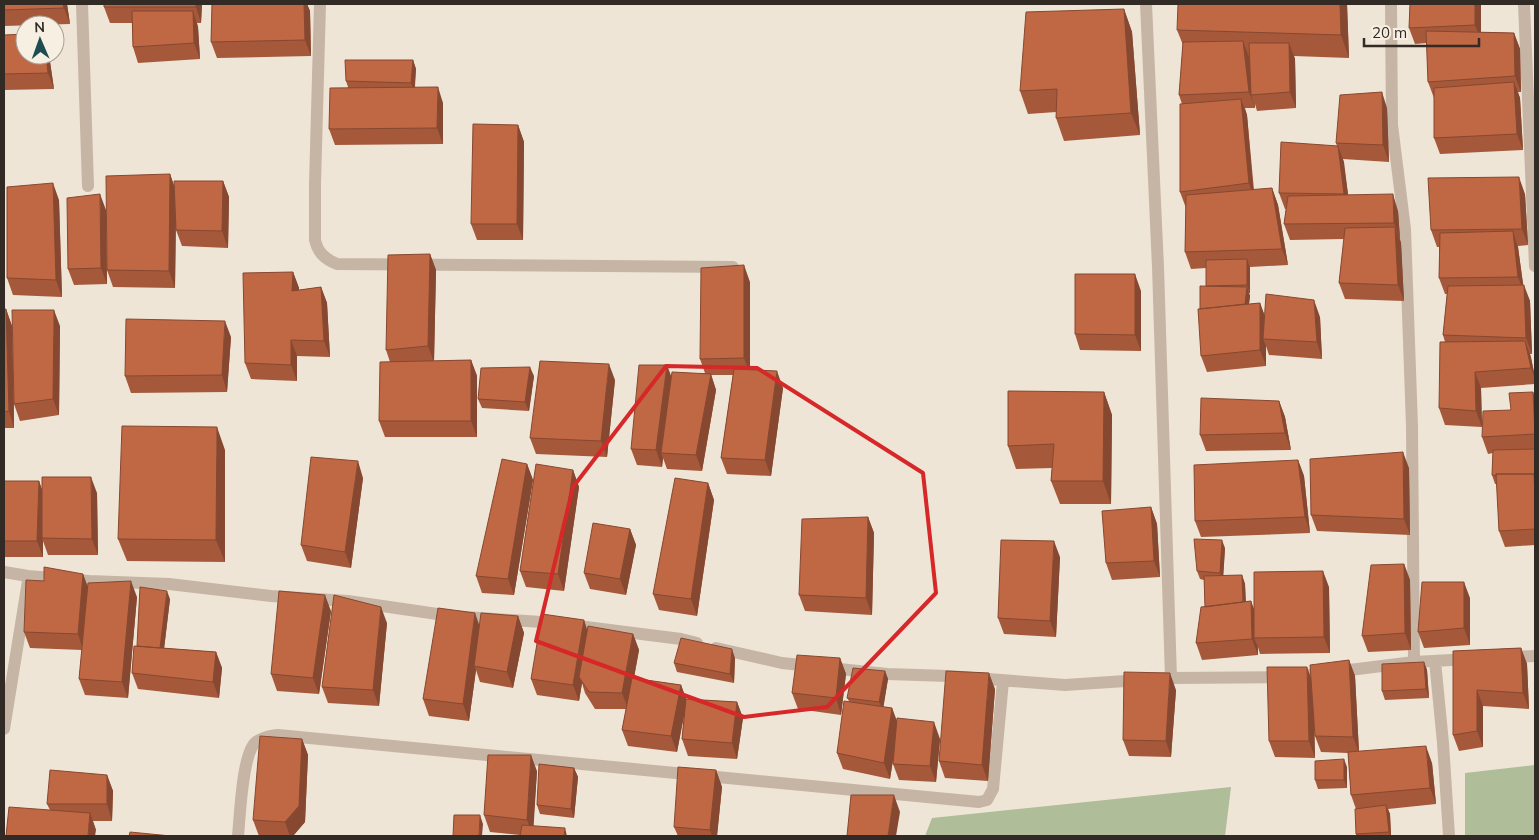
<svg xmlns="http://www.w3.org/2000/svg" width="1539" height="840" font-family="Mulish,sans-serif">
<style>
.green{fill:#afbd98}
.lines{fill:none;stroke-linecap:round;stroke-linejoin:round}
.minor{stroke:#c6b5a4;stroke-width:12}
.wall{fill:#a5593a}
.shaded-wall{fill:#864830}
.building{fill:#c06744;stroke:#864830}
.marked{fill:none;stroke:#d62828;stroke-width:4;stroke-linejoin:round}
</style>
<rect width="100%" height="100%" fill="#efe5d7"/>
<path class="green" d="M1535,765V836H1465V773Z
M1231,787L1225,836H925L932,818Z"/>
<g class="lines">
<path class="minor" d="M82,4L88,186
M320,4L315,184V240C318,253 325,259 337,264L733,267
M1146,4L1158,267L1171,678
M1391,4L1392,125L1405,229L1412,426L1414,662
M1524,4L1535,266
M4,572L28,576L89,581L169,584L271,596L348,601L451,616L556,623
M586,627L681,639L697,643
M716,648L782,663L887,674L948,676L1065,685L1171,678L1293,677L1414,662L1470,659
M1507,657L1535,656
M1435,661L1443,743L1449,836
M4,729L28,581
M238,836C240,817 242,753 256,742C263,737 270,736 278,735L979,802L987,800L993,789L1003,681"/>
</g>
<path class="wall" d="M4,4H67L70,24L4,26Z
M202,4L201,23H197L198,27L200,59L138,63L133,47L132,23H110L104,7Z
M212,4H307L310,11L311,56L217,58L211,42Z
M1347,4L1349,58L1294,56L1295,59L1296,108L1257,111L1255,104V108H1245L1247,115L1254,190L1272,188L1278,205L1288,265L1250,267V293H1249L1250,296L1249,304L1260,303L1265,317H1320L1322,359L1269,355L1266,346V366L1207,372L1201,356L1200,309L1206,286V268L1191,269L1185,252L1186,208L1180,192L1182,104L1179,95L1183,45L1177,30Z
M1410,4H1481V32L1514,33L1520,49L1521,92H1518L1520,98L1523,150L1440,154L1434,138V98L1428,82L1427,43L1415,44L1409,28Z
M1124,9L1132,32L1140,135L1064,141L1056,118V112L1028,114L1020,91Z
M4,35L25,55H49L54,89L4,90Z
M413,60L416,69L415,87L443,103V144L335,145L329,129L348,87L346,81Z
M1387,108L1389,162L1343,159L1348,195L1398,211L1400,239L1401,243L1404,301L1345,299L1339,283L1344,239L1290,240L1284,224L1286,209H1285L1279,193L1337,146L1336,143Z
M518,125L524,142L523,240H477L471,224Z
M170,174L174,186L223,181L229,197L228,248L182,246L176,230V226L175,288L113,287L107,270Z
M1525,194L1528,245L1518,246L1523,285L1530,301L1532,354H1530L1535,376V384L1481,388L1482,427L1445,425L1439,408L1445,342L1443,335L1447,294H1445L1439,278V247H1437L1431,230Z
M59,200L62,297L13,295L7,278Z
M106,210L107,284L74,285L68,269Z
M430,254L436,270L434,361L471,360L477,376V437H385L379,421L390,362L386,350Z
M293,272L299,288V290L321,287L327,303L330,357L297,356V381L251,379L245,363Z
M750,282V370L783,388L771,476L727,474L721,458L733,375H711L716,390L702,471L667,469L663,458L662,467L637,465L631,449L672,377L705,373L700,359Z
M1141,291V351L1080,350L1075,334Z
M4,309H6L12,326L14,402L60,326L59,415L20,421L14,404V428H4Z
M231,337L227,392L131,393L125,376Z
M534,376L529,411L482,408L478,399Z
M615,380L607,457L536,454L530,438Z
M1104,392L1112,415L1111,504H1060L1051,481L1052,468L1016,469L1008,446Z
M1533,392L1535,398V545L1505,547L1499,531L1497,484H1495L1492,475L1493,453L1488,454L1482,437L1511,410Z
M1279,401L1285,417L1291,450L1206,451L1200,435Z
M225,450V562L127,561L118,539Z
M1298,460L1304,476L1310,533L1201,537L1195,521Z
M527,464L533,480L514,595L482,593L476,576Z
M1409,468L1410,535L1317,531L1311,515Z
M573,470L579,487L564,591L526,587L520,571Z
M363,478L351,568L307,561L301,545Z
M4,481H39L42,490L97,493L98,555H48L43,541V557H4Z
M708,483L714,500L697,616L659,610L653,594Z
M1151,507L1157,524L1160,577L1112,580L1106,563Z
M868,517L874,533L872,615L805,611L799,595Z
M630,529L636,545L626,595L590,589L584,573Z
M1225,548L1223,576L1242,575L1245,584L1246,601H1251L1254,611L1329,587L1330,653L1260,654L1258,647V655L1202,660L1196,643L1205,607L1204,580L1200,579L1197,571Z
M1060,557L1056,637L1004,634L998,618Z
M1404,564L1410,580L1411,650L1368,652L1362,636Z
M83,574L87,586L137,597L128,698L85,695L79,679L82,650L30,648L24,632L44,581Z
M1470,598V645L1424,648L1418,632Z
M170,599L164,648L216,652L222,668L219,698L138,689L132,673L137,646Z
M331,611L319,694L277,691L271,674Z
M518,616L524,633L513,688L480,682L476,670L469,721L429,716L423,699L479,625Z
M584,620L587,630L633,634L639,650L634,678L681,685L686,699L737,702L743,718L737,759L688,756L682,739L684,714L677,752L628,746L622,730L626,709H595L585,693L582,683L579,701L537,695L531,679Z
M387,623L379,706L328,703L322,687Z
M1521,648L1527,664L1529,709L1483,706V747L1459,751L1453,735V651Z
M735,658L734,683L677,672L674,663Z
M840,658L846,674L841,715L798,709L792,693Z
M1349,660L1355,676L1359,751L1432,763L1436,804L1388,809L1390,814L1391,836H1356V809L1351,795L1348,753L1321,752L1315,736L1314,710L1315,758L1275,757L1269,741L1311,680Z
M1424,662L1427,670L1429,698L1385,700L1382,691Z
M885,671L888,679L883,707L892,708L897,721L940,739L936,782L899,780L893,764L894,755L890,779L843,769L837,753L849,701L847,698Z
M995,689L988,781L945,778L939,761Z
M1176,690L1171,757L1129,756L1123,740Z
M302,739L308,755L305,822L293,836H259L253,820Z
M1347,767V788L1318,789L1315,780Z
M574,768L578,777L574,818L540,814L537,805Z
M716,770L722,787L717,836H678L674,827Z
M537,771L533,826L520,835L490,832L484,815Z
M107,775L113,791L112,821H93L96,830L50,810L47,804Z"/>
<path class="shaded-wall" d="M63,4H67L70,24L64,8Z
M196,4H202L201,23L196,7Z
M304,4H307L310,11L311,56L305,40Z
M1340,4H1347L1349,58L1341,35Z
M1475,4H1481V41L1475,25Z
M1124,9L1132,32L1140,135L1131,113Z
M193,11L198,27L200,59L194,43Z
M1514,33L1520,49L1521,92L1515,76Z
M1243,41L1249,57L1253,95H1251L1255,108L1249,92Z
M1289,43L1295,59L1296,108L1290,92Z
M46,55H49L54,89L48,73Z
M413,60L416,69L414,92L411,83Z
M1514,82L1520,98L1523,150L1517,134Z
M438,87L443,103V144L437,128Z
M1382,92L1387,108L1389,162L1383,145Z
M1241,99L1247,115L1254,199L1249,183Z
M518,125L524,142L523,240L517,224Z
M1338,146L1344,162L1350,210L1344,194Z
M170,174L176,191L175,288L169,271Z
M1519,177L1525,194L1528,245L1522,229Z
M223,181L229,197L228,248L222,231Z
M53,183L59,200L62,297L56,280Z
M1272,188L1278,205L1288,265L1282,249Z
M100,194L106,210L107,284L101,268Z
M1393,194L1398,211L1400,239L1394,223Z
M1395,227L1401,243L1404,301L1398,285Z
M1513,231L1518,248L1524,290V285L1530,301L1532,354L1526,338L1524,292L1518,277Z
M430,254L436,270L434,362L428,346Z
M1247,259L1250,268V293L1247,285Z
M744,265L750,282V374L744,358Z
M293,272L299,288L298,307L292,291Z
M1135,274L1141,291V351L1135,335Z
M321,287L327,303L330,357L324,341Z
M1247,287L1250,296L1247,319L1244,310Z
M1314,300L1320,317L1322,359L1317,342Z
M1260,303L1266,319L1263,339L1266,346V366L1260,350Z
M6,309L12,326L14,428L9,411Z
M54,310L60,326L59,415L53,399Z
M225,321L231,337L227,392L222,375Z
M291,340L297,356V381L291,365Z
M1525,341L1531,357L1535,379L1531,368Z
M471,360L477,376V437L471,421Z
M609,364L615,380L607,457L601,441Z
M667,365L673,381L661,453L663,458L662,467L656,450Z
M530,367L534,376L529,411L525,402Z
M777,371L783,388L771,476L765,460Z
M1475,372L1481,388L1482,427L1476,411Z
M711,374L716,390L702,471L696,455Z
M1104,392L1112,415L1111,504L1103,481Z
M1533,392L1535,398V435V434Z
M1279,401L1285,417L1291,450L1285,433Z
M217,427L225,450V562L216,540Z
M1403,452L1409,468L1410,535L1404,519Z
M1298,460L1304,476L1310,533L1305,517Z
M358,461L363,478L351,568L345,552Z
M527,464L533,480L514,595L508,579Z
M573,470L579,487L564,591L558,574Z
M91,477L97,493L98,555L92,539Z
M39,481L45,498L42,538L43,541V557L37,541Z
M708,483L714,500L697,616L691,599Z
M1151,507L1157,524L1160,577L1154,561Z
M868,517L874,533L872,615L866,598Z
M630,529L636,545L626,595L620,579Z
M1222,540L1225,548L1223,581L1220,573Z
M1054,541L1060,557L1056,637L1050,621Z
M1404,564L1410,580L1411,650L1405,633Z
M1323,571L1329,587L1330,653L1324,637Z
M83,574L89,590L83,650L78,634Z
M1242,575L1245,584L1246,617L1243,608Z
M131,581L137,597L128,698L122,682Z
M1464,582L1470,598V645L1464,628Z
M167,591L170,599L163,658L160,649Z
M325,595L331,611L319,694L313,678Z
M1251,601L1257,617L1254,638L1258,647V655L1252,639Z
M381,607L387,623L379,706L373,690Z
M475,613L481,630L474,666L476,670L469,721L463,704Z
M518,616L524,633L513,688L507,672Z
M584,620L589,636L579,677L582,683L579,701L573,685Z
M633,634L639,650L628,709L622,693Z
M1521,648L1527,664L1529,709L1523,693Z
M732,649L735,658L734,683L730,674Z
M216,652L222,668L219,698L213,682Z
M840,658L846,674L841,715L836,698Z
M1349,660L1355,676L1359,753L1353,737Z
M1424,662L1427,670L1429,698L1426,689Z
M1307,667L1313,683L1315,758L1309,741Z
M885,671L888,679L883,710L879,702Z
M989,673L995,689L988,781L982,765Z
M1170,673L1176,690L1171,757L1166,741Z
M681,685L687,701L677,752L671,736Z
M1477,690L1483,706V747L1477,731Z
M737,702L743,718L737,759L732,743Z
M892,708L898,725L890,779L884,763Z
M934,722L940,739L936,782L930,766Z
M302,739L308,755L305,822L293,836H290L285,822Z
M1426,746L1432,763L1436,804L1430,788Z
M531,755L537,771L533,836L527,820Z
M1344,759L1347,767V788L1344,780Z
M574,768L578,777L574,818L571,809Z
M716,770L722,787L717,836H712L710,830Z
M107,775L113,791L112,821L107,804Z
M894,795L900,812L896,836H888Z
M1386,805L1390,814L1391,836H1390L1389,832Z
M90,813L96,830L95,836H88Z
M480,815L483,824L482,836H479Z
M565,828L567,836H564Z"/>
<path class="building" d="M4,4H63L64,8L4,10Z
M104,4H196V7H104Z
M212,4H304L305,40L211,42Z
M1178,4H1340L1341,35L1177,30Z
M1410,4H1475V25L1409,28Z
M1124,9L1131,113L1056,118L1057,89L1020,91L1026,12Z
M132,11H193L194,43L133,47Z
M1426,31L1514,33L1515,76L1428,82Z
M25,34V55H46L48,73L4,74V35Z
M1243,41L1249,92L1179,95L1183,42Z
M1249,43H1289L1290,92L1251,95Z
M345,60H413L411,83L346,81Z
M1514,82L1517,134L1434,138V88Z
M438,87L437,128L329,129L330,88Z
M1382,92L1383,145L1336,143L1340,95Z
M1241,99L1249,183L1180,192V104Z
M473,124L518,125L517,224H471Z
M1281,142L1338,146L1344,194L1279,193Z
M170,174L169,271L107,270L106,176Z
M1519,177L1522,229L1431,230L1428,178Z
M174,181H223L222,231L176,230Z
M53,183L56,280L7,278V187Z
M1272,188L1282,249L1185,252L1186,195Z
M100,194L101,268L68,269L67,198Z
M1393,194L1394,223L1284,224L1288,196Z
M1395,227L1398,285L1339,283L1345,228Z
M1513,231L1518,277L1439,278L1440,233Z
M430,254L428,346L386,350L388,255Z
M1247,259V285L1206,286V260Z
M744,265V358L700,359L701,268Z
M293,272L292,291L321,287L324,341L291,340V365L245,363L243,273Z
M1075,274H1135V335L1075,334Z
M1524,285L1526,338L1443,335L1448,286Z
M1200,286L1247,287L1245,304L1200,309Z
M1266,294L1314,300L1317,342L1263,339Z
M1260,303V350L1201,356L1198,309Z
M4,309H6L9,411L4,412Z
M12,310H54L53,399L14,404Z
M126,319L225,321L222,375L125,376Z
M1525,341L1531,368L1475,372L1476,411L1439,408L1440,342Z
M471,360V421H379L380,362Z
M540,361L609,364L601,441L530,438Z
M639,365H667L656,450L631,449Z
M530,367L525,402L478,399L481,368Z
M734,369L777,371L765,460L721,458Z
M672,372L711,374L696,455L661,453Z
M1008,391L1104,392L1103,481H1051L1054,444L1008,446Z
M1533,392L1535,434L1482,437L1483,411L1511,410L1509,393Z
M1201,398L1279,401L1285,433L1200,435Z
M122,426L217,427L216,540L118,539Z
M1535,449V478L1534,474H1496V476L1492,475L1493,450Z
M1403,452L1404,519L1311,515L1310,459Z
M311,457L358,461L345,552L301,545Z
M502,459L527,464L508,579L476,576Z
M1298,460L1305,517L1195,521L1194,465Z
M536,464L573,470L558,574L520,571Z
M1496,474H1534L1535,495V529L1499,531Z
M42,477H91L92,539L42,538Z
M675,478L708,483L691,599L653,594Z
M4,481H39L37,541H4Z
M1151,507L1154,561L1106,563L1102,511Z
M868,517L866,598L799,595L802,519Z
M593,523L630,529L620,579L584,573Z
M1194,539L1222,540L1220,573L1197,571Z
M1001,540L1054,541L1050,621L998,618Z
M1404,564L1405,633L1362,636L1371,565Z
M44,567L83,574L78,634L24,632L26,580L44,581Z
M1323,571L1324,637L1254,638V572Z
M1242,575L1243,602L1205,607L1204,576Z
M131,581L122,682L79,679L88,583Z
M1422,582H1464V628L1418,632Z
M140,587L167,591L160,648L137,646Z
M279,591L325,595L313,678L271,674Z
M334,595L381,607L373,690L322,687Z
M1251,601L1252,639L1196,643L1201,607Z
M438,608L475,613L463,704L423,699Z
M481,613L518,616L507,672L474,666Z
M542,614L584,620L573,685L531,679Z
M588,626L633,634L622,693L589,692L579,677Z
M681,638L732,649L730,674L674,663Z
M134,646L216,652L213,682L132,673Z
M1521,648L1523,693L1477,690V731L1453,735V651Z
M797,655L840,658L836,698L792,693Z
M1349,660L1353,737L1315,736L1310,665Z
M1424,662L1426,689L1382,691V664Z
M1267,667H1307L1309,741H1269Z
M853,668L885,671L879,702L847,698Z
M946,671L989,673L982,765L939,761Z
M1124,672L1170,673L1166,741L1123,740Z
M632,678L681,685L671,736L622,730Z
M686,699L737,702L732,743L682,739Z
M844,701L892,708L884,763L837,753Z
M897,718L934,722L930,766L893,764Z
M260,736L302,739L299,806L285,822L253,820Z
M1426,746L1430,788L1351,795L1348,752Z
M488,755H531L527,820L484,815Z
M1344,759V780H1315V761Z
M539,764L574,768L571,809L537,805Z
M678,767L716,770L710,830L674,827Z
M50,770L107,775V804H47Z
M851,795H894L888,836H847Z
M1386,805L1389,832L1356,834L1355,809Z
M9,807L90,813L88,836H6Z
M454,815H480L479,836H453Z
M522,825L565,828L564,836H520Z
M130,832L171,836H129Z"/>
<path class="marked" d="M666,366L757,368L923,473L936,593L827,707L744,717L536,641L573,487Z"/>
<rect width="1539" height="840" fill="none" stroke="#322a25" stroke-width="10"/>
<g transform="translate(40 40) rotate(358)"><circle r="24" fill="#f8efe3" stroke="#a9a097"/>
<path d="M0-4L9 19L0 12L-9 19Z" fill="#1d4c51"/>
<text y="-8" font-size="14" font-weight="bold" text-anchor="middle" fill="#322a25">N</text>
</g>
<path d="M1364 38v8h115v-8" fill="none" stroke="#322a25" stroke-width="2.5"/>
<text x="1372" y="38" font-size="15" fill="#322a25" stroke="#f8efe3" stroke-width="4" paint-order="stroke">20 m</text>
</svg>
